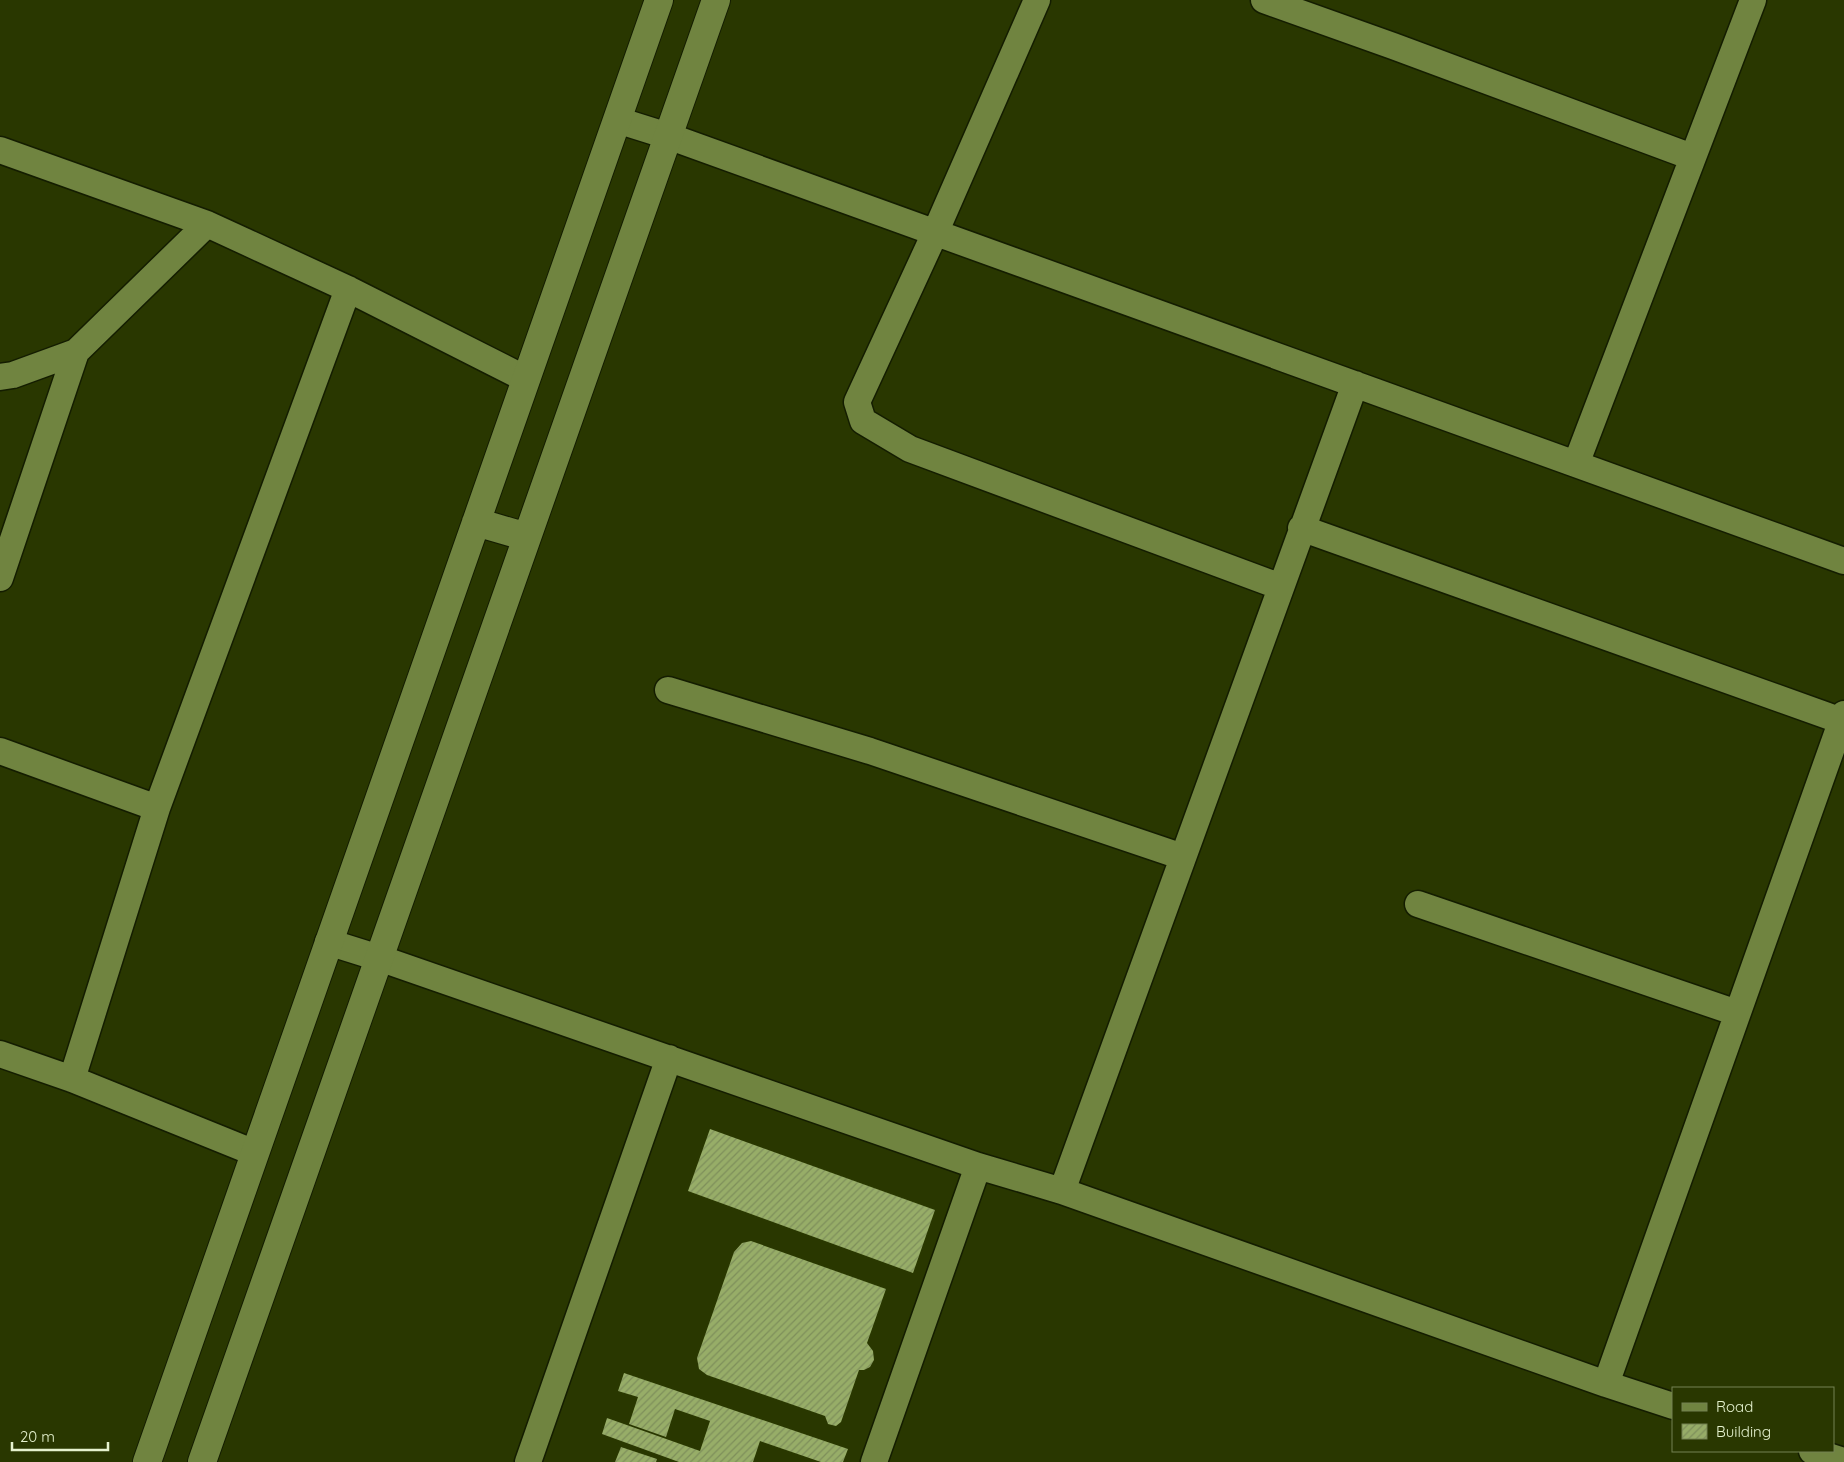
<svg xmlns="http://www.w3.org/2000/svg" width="1844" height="1462" font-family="Quicksand,sans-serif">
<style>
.building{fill:url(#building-hatch)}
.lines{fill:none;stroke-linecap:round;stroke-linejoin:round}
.street-casing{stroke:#141d00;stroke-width:29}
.secondary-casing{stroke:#141d00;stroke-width:30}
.street{stroke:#708440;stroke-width:26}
.secondary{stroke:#708440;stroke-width:28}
</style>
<defs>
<pattern id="building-hatch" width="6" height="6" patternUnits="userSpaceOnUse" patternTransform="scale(1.25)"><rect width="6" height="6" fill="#97ad68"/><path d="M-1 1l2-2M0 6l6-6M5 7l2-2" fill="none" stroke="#7e8f5b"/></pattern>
</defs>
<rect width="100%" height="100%" fill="#293700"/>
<path class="building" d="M710,1129L935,1210L913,1273L688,1191Z
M751,1241L886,1289L867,1343L873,1351L874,1360L870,1367L864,1370H859L841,1422L836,1426L828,1424L825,1416L707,1375L699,1369L697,1358L734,1252L742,1243Z
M624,1373L848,1449L843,1462H821L760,1441L753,1462H679L602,1434L607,1418L700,1451L710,1421L675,1409L666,1437L629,1424L638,1397L618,1391Z
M621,1447L657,1459L656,1462H615Z"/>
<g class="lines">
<g class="street-casing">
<path id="street" d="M1037,0L935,233L857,402L863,421L910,449L1281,587
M1264,0L1393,46L1692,157
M617,120L668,136L1844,561
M0,150L207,224L348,289L526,379
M0,377L13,375L76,352L207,224
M1576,464L1753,0
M1301,528L1842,721
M0,578L76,352
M668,690L870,751L1183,857
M0,751L157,808
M1418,904L1737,1013
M328,942L379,958L978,1166L1062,1191L1606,1384L1673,1406
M0,1054L72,1079L255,1153
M72,1079L157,808L348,289
M1062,1191L1355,384
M1606,1384L1844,714
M1812,1451L1844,1461
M528,1462L669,1058
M874,1462L978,1166"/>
</g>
<g class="secondary-casing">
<path id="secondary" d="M476,522L527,537
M147,1462L659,0
M202,1462L716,0"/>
</g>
<use href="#street" class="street"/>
<use href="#secondary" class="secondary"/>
</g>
<rect x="1672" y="1387" width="162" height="65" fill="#293700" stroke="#748252"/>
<rect x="1682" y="1403" width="25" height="8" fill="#708440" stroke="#748252"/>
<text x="1716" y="1412" font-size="15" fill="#e5f2ce">Road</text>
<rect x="1682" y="1424" width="25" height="15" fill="url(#building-hatch)" stroke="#748252"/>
<text x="1716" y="1437" font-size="15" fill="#e5f2ce">Building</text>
<path d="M12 1442v8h96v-8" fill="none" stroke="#e5f2ce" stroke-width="2.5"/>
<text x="20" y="1442" font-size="15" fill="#e5f2ce" stroke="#293700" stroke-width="4" paint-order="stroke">20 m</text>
</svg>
